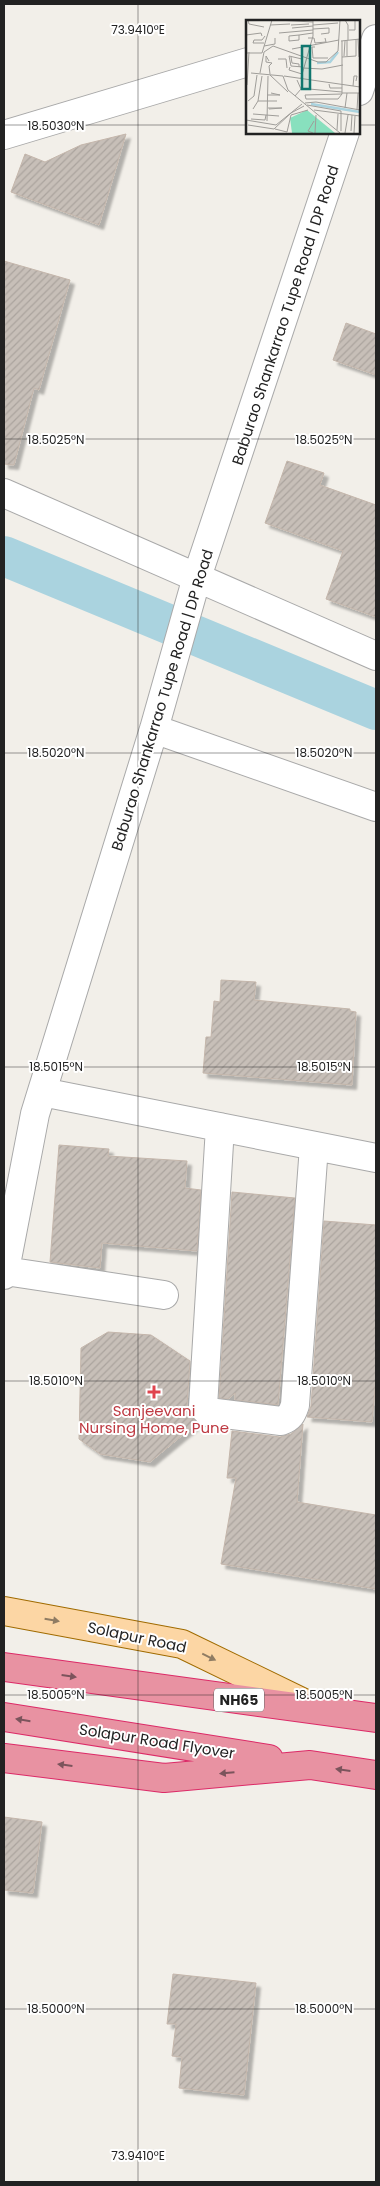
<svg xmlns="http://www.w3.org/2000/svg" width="380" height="2186" font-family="Poppins,sans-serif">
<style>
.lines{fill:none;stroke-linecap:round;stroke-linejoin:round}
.canal{stroke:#aad3df;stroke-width:40}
.building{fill:url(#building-hatch);stroke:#c4b6ab;filter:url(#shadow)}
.minor-casing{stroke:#a9a9a9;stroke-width:30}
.major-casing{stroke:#a06b00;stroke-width:30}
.highway-casing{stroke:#dc2a67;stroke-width:30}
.minor{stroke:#fff;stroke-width:28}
.major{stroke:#fcd6a4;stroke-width:28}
.highway{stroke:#e892a2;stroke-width:28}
.oneway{fill:#8f7c63}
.oneway2{fill:#7b545c}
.ticks{fill:none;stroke:#222;stroke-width:1;stroke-opacity:0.45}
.health-dot{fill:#e0444e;stroke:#fff;stroke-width:2}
.labels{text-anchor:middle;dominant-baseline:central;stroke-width:4;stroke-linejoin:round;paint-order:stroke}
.shield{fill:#fff;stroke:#646464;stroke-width:1}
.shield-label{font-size:14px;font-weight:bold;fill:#222}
.street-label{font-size:15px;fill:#222;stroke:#fff}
.health-label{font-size:15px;fill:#be3a42;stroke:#fff}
.inset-river{fill:none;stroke:#aad3df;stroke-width:2.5}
.inset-road{fill:none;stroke:#9f9d99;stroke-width:1}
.view{fill:#0f766e;fill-opacity:0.15;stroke:#0f766e;stroke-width:2.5}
.inset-edge{fill:none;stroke:#222;stroke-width:2.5}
.ticks-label{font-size:12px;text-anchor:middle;fill:#222;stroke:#fff;stroke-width:4;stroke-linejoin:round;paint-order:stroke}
</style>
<defs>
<pattern id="building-hatch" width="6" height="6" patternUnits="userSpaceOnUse" patternTransform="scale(1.25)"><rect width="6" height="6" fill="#c7bfb8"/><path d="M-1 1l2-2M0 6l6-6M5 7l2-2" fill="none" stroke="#aba49e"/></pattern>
<filter id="shadow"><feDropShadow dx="4.5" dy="4.5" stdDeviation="1" flood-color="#0004"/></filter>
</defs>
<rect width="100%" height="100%" fill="#f2efe9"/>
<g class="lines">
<path class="canal" d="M4,556L376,710"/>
</g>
<path class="building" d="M126,134L99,225L11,192L25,154L45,162L81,145Z
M4,261L70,280L39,390L34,388L14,465L4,464Z
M346,323L376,334V375L333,360Z
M287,461L324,473L320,485L376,505V617L326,599L343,551L265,523Z
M221,980L256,982L254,1000L350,1009V1011L356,1012L352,1085L203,1073L206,1037H211L214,1001L220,1002Z
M59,1145L109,1149L108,1156L187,1161L185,1188L201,1190L197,1251L102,1243L100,1268L50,1262Z
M232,1192L295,1198L278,1405L235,1400V1393L228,1399L219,1398Z
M324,1221L376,1225V1379L372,1422L307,1417L311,1406Z
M108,1332L151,1335L190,1361L187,1406L189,1413L197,1423L150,1462L100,1454L79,1439L81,1348Z
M303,1424L297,1502L376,1515V1589L221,1564L236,1478H227L232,1431L280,1437L291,1434Z
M4,1817L42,1822L33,1893L4,1890Z
M173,1974L256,1983L244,2095L179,2088L182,2057L172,2056L176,2024H167Z"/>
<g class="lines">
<g class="minor-casing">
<path id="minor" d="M359,91L376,39
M4,135L248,62
M4,493L376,656
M154,729L376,807
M42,1092L376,1158
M220,1127L203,1407L208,1412L281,1421C290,1418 292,1414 295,1405L314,1146
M5,1271L164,1295
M4,1275L35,1114L154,729L197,577L345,132"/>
</g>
<g class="major-casing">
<path id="major" d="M4,1611L182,1644L312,1707"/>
</g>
<g class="highway-casing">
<path id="highway" d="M4,1667L376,1718
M4,1717L269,1759
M4,1758L164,1778L310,1765L376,1775"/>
</g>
<use href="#minor" class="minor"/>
<use href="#major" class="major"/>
<use href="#highway" class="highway"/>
</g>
<defs><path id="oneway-solid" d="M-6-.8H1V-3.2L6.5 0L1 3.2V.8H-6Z" transform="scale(1.25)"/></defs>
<g class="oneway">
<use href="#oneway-solid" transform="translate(52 1620) rotate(10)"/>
<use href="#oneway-solid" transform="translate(209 1657) rotate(26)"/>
</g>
<g class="oneway2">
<use href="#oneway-solid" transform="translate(69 1676) rotate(8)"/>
<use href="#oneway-solid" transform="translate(23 1720) rotate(-171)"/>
<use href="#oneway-solid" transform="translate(65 1765) rotate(-173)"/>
<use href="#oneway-solid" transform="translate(343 1770) rotate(-172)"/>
<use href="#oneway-solid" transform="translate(227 1773) rotate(175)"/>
</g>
<path class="ticks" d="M138,4V2182M4,125H248M359,125H376M4,439H376M4,753H376M4,1067H376M4,1381H376M4,1695H376M4,2009H376"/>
<path class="health-dot" d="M151.5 1384.5h5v5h5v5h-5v5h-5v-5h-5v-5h5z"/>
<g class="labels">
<rect class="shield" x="214" y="1688.5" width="50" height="23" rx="4"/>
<g class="shield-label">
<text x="239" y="1700">NH65</text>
</g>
<g class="street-label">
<text transform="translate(285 315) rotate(-72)">Baburao Shankarrao Tupe Road | DP Road</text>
<text transform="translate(162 700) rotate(-73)">Baburao Shankarrao Tupe Road | DP Road</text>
<text transform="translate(137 1637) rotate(12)">Solapur Road</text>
<text transform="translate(157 1741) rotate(9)">Solapur Road Flyover</text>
</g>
<g class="health-label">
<text x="154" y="1410">Sanjeevani<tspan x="154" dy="17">Nursing Home, Pune</tspan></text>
</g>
</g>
<g transform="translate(246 20)">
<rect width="114" height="114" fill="#f2efe9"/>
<path d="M61,90L89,113H46L44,98Z" fill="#88e0be"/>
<path class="inset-river" d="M71,43L84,42L92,32M65,84L114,92"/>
<path class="inset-road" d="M2,0L3,4L18,7M31,0L67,2M99,0L102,5V20M24,5L44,4M45,5L63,4M67,5L92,3M46,8L67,6M67,9L83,8V13L75,14M103,10H109V0M33,13L67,10M0,15L15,13L16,16M53,15L43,16V21L53,20V15L67,13M62,18H68L69,23L80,22L79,18M112,19L113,37M95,21L114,19M18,23H7L8,20H16L19,16M18,26L29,24V18M69,27H66L67,38H82M46,29L93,20M0,33H16L26,0M98,36L99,21M101,36V20M45,37L46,43L53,44V47M96,37L110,36V19M32,39H40L41,48M23,41L20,36V42L26,43L23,46L24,54M56,46V39L43,36L45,46L57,47M44,47L43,50L56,54M57,48L76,49L97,45M5,53L37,56L42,70L94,113M14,53L18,32L27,26L72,42H80L92,31L94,0M24,55L42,72M38,56L114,67M55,58L67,16V0M83,64L84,68H96M1,65L3,32M107,66L108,56H111L110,61M63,69L96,72M96,73H114M96,74L92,79H60L59,75L96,74V21M21,75H34L25,73M49,76L55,69L51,60M2,81L8,76L11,55M12,81H31M59,83L70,82L114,90M61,85L95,91V111M22,88H36L23,89M99,88L101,73M7,89L12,81L16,56M68,90L114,96M111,90L112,73M7,94L33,96M5,99L19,100L20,95M0,100L30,105L56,84M21,101L22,56M2,105L28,109L45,93L58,86M29,109L41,112L45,95L62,90M91,110L92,94M105,111L106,95M67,113L62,111L68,101M69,113L70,95M99,113L102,95M108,113L109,96"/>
<path class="view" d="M56,26H64V69H56Z"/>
<rect width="114" height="114" class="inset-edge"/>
</g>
<g class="ticks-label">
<text x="138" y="34">73.9410°E</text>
<text x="56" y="130">18.5030°N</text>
<text x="56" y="444">18.5025°N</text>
<text x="324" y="444">18.5025°N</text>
<text x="56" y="757">18.5020°N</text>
<text x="324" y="757">18.5020°N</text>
<text x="56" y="1071">18.5015°N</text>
<text x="324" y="1071">18.5015°N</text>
<text x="56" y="1385">18.5010°N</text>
<text x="324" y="1385">18.5010°N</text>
<text x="56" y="1699">18.5005°N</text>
<text x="324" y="1699">18.5005°N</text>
<text x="56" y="2013">18.5000°N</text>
<text x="324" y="2013">18.5000°N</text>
<text x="138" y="2160">73.9410°E</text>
</g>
<rect width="380" height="2186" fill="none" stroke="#222222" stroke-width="10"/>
</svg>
